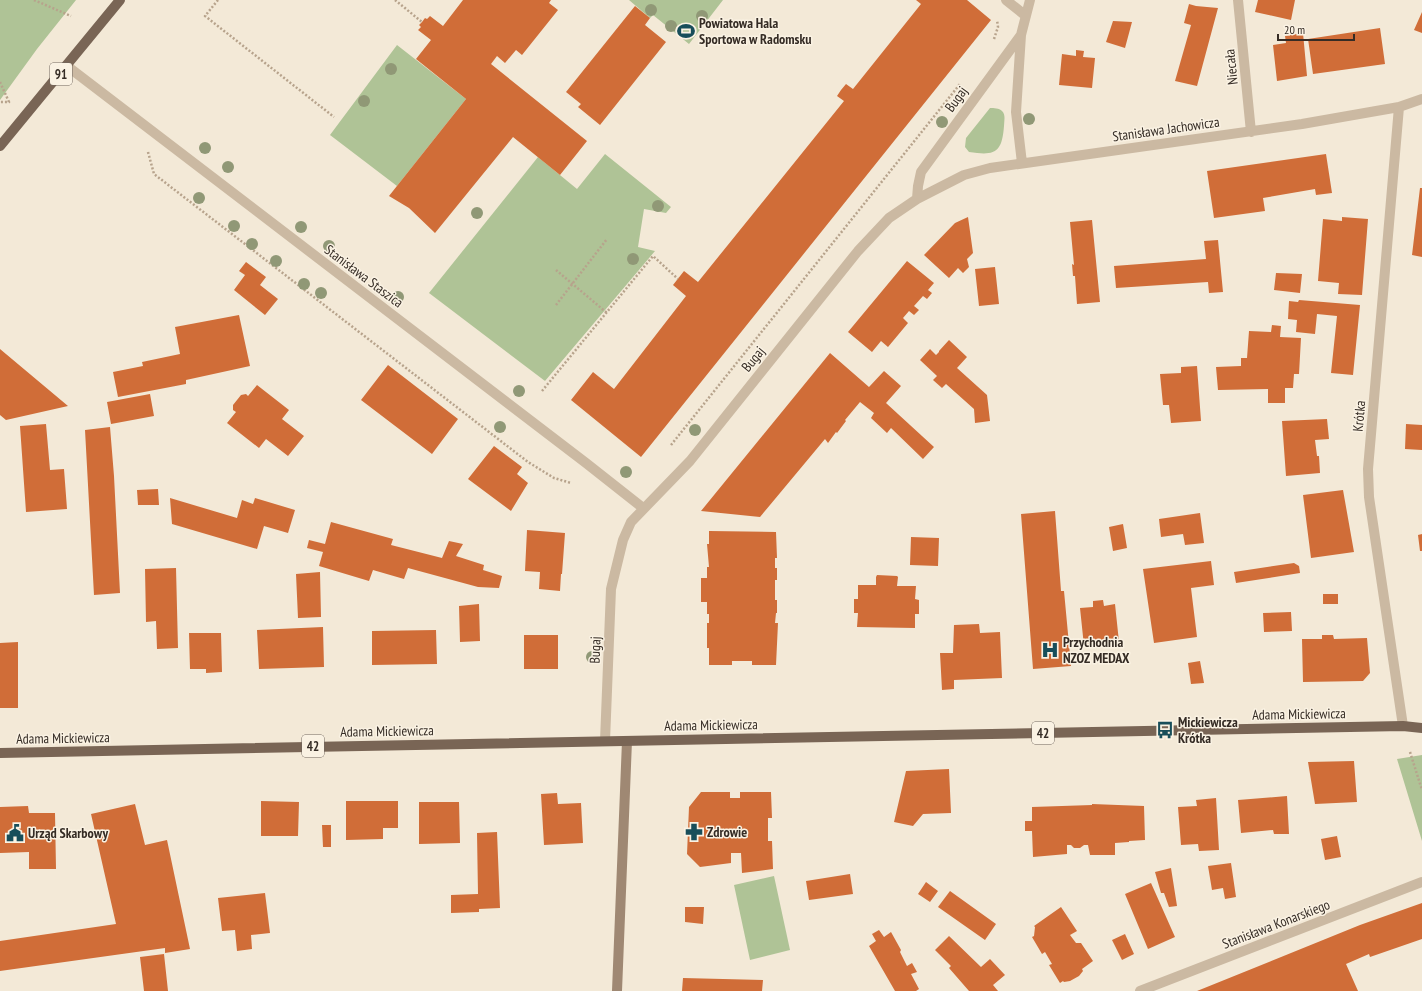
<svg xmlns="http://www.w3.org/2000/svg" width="1422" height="991" font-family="'PT Sans Narrow',sans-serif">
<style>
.green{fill:#afc396}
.building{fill:#d06d38}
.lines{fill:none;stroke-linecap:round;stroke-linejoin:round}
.path{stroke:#b7a38c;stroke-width:2.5;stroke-dasharray:2 2;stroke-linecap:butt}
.street{stroke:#cbb9a2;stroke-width:10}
.secondary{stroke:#9f8873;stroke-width:10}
.primary{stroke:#796555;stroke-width:10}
.tree{fill:#909876}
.labels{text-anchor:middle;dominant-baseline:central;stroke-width:3;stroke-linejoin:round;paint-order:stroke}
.shield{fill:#faf2e3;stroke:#70675e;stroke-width:1}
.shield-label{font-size:13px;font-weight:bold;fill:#352c25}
.poi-label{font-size:14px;font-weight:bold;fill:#352c25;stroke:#faf2e3;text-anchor:start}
.street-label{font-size:14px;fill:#352c25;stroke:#faf2e3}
</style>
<rect width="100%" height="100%" fill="#f3e9d7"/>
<path class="green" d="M0,0H76L37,49L0,100Z
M629,0H723L689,44L653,15L650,18Z
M397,45L466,99L397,186L330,135Z
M990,108C994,108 999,108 1002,111C1006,115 1004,121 1004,126C1002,153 995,156 969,152L965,147L966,138Z
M605,154L671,207L666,213L644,209L638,247L655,251L545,381L429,293L538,157L577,189Z
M1422,755V841L1397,759Z
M774,876L790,950L750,960L734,885Z"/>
<path class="building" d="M463,0H551L549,3L558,10L522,55L516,50L505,63L497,56L491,64L587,141L560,175L513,137L435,233L409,208L389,196L466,99L416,59L431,40L418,30L421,27L419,25L422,22L425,18L427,19L430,16L443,26Z
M916,0H967L991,20L641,457L571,400L593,372L614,389L686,296L673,285L684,271L698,282L844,101L837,96L841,90L846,84L853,89L921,4Z
M1258,0H1295L1291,20L1255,12Z
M1189,4L1196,6L1218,8L1197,86L1175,81L1191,25L1184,23Z
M635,6L650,18L645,25L666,42L600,125L578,107L581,104L566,92Z
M1422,12V33L1414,30Z
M1113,21L1132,22L1125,48L1106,42Z
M1380,28L1385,64L1313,74L1308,39Z
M1303,33L1307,76L1277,81L1273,45L1286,43L1285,36Z
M1076,50L1084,51L1083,57L1095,58L1092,88L1059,85L1062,54L1076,56Z
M1326,154L1332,193L1316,195L1315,189L1263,198L1265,211L1214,218L1207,171Z
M1420,188H1422V257L1412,255Z
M968,217L973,253L967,259L969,267L963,273L958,268L949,278L924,255L955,223Z
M1342,217L1368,219L1362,295L1338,294L1339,283L1318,281L1323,219L1342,221Z
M1092,220L1100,302L1077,304L1075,276H1073L1072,264L1074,265L1070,222Z
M1218,240L1223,292L1209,293L1208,282L1116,288L1114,266L1206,259L1204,241Z
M907,261L934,283L928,290L932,293L927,299L923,296L914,306L919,310L914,315L909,311L903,318L908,323L888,347L881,341L872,352L848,332Z
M246,262L266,277L260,285L278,299L265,315L234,290L245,275L239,271Z
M995,267L999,304L979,306L975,269Z
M1276,273L1302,274L1300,293L1274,290Z
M1299,300L1360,305L1353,375L1331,373L1337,316L1317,314L1315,334L1296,332L1297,320L1288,319L1289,301L1298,302Z
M239,315L250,366L186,380V384L118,397L113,372L143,366L142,362L180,354L175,327Z
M1272,325L1281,326L1280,337L1301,338L1299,374H1294L1293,388H1285V403H1268V389L1218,390L1216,367L1241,366V358H1247L1249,331L1271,332Z
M949,340L967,357L957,368L987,395L990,421L975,423L974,409L946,384L942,388L933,380L937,376L920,360L930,349L936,355L939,352V351Z
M0,349L68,406L6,420L0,415Z
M830,353L869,387L884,371L901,386L886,403L934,447L923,459L891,428L887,433L871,418L874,413L860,402L845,420L846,421L837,433L836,432L828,443L825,439L760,517L701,511Z
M388,365L458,419L432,454L361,400Z
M1197,366L1201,421L1171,423L1169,405H1163L1160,374L1181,373V367Z
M257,385L289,410L282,419L304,436L288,456L266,439L259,448L227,423L236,412L233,410V405L241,395L246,394L248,396Z
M150,394L154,416L111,424L107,402Z
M1327,419L1329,439L1315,440L1317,456H1319L1320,473L1286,476L1282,421Z
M46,424L50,470L64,469L67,509L26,512L20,426Z
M1406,424L1422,425V450L1405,449Z
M110,427L114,476L120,593L94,595L85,430Z
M494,446L522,467L517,474L528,483L511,511L468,479Z
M158,489L159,505H138L137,490Z
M1343,490L1354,552L1311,558L1303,495Z
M170,498L237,518L242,500L253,504L255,498L295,510L288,533L264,526L257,549L172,524Z
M1055,511L1061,591H1064L1071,666L1033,669L1021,514Z
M1200,513L1204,543L1185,545L1183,534L1161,537L1159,519Z
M331,522L393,539L391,545L442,558L449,541L463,544L456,556L484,565L483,570L502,576L499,588L478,587L408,568L404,579L373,570L369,581L319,566L323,552L307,548L309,540L325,544Z
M1123,524L1127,548L1113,551L1109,527Z
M527,530L565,533L562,574H561L560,591L539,589L540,572L525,571Z
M709,531L776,532L777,558H775V568H777V580H775V600H777V613H776L775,623H778L776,665H752V661H732V665H709V648H707V623H709V614H707V602H701V578H707V567H709L707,544H709Z
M1422,534V551H1420L1418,535Z
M911,537L939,538L938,566L910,565Z
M1211,561L1214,585L1191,588L1197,637L1154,643L1143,569Z
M1294,563L1299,566L1300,573L1236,583L1234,572Z
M176,568L178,648L157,649L156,621L146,622L145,569Z
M320,572L321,617L298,618L296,574Z
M877,575L897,576L898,577L897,586H916L915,599L919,600V614H915V628L857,627L858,613H854V599H858V585H876V577Z
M1323,594H1338V604H1323Z
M1103,600L1104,606L1115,604L1119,642L1084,646L1080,608L1093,607V601Z
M479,604L480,641L460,642L459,606Z
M1291,612L1292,631L1264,632L1263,613Z
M979,624L980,633L1000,632L1002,678L954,680V689L942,690L940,653H953L954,625Z
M323,627L324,667L259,669L257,630Z
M436,630L437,664L372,665V631Z
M189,633H221L222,672L206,673V669H190Z
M524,635H558V669H524Z
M1322,635H1333L1334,639L1367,638L1370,673L1363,681L1303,682L1302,639H1322Z
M18,642V708H0V643Z
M1200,661L1204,683L1191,684L1188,663Z
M1354,761L1357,802L1315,804L1308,762Z
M949,769L951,813L923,814L913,826L894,822L906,771Z
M701,792H730V798H740V792H771L772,818H768V841H772L773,869L742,873L741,853H731V863L700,867L687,854L689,807Z
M557,793L558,804L581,803L583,843L544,845L541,794Z
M1287,796L1289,834H1274L1273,830L1241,833L1238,800Z
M1216,798L1219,850L1199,851L1198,844L1181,845L1178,807L1197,806L1196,800Z
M261,801L299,802L298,836H261Z
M346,801H398V828H383V839L346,840Z
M419,802H459L460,843L419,844Z
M135,804L145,845L167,840L190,949L165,953V948L0,971V941L116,924L91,814Z
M1092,804L1144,806L1145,840L1129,841V842L1115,843V855H1090L1088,845H1084L1080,848H1074L1071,845H1067V854L1033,857L1032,831H1025V821H1032V807L1092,805Z
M28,806L29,813H55L56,869H29V852L0,853V807Z
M322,825H331V847H323Z
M497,832L500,908L479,909V912L451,913V895L478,894L477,833Z
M1337,836L1341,857L1325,860L1321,839Z
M1231,863L1236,897L1225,899L1223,888L1212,890L1208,866Z
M1171,868L1177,906L1169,907L1164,893H1161L1155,872Z
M850,874L853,894L809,900L806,881Z
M926,882L938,891L930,902L918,894Z
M1151,883L1175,937L1148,949L1125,894Z
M950,891L996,924L985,940L938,907Z
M265,893L270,933L251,935L252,949L237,951L235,930L222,931L218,898Z
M1422,903V939L1370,957L1369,954L1346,964L1358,991H1197L1360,925Z
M685,907H704L703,924L685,922Z
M1061,907L1077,931L1070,935L1076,943H1081L1093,961L1082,969L1083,971L1079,976L1070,981L1064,982L1063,981L1060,983L1049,965L1052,964L1045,952L1042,954L1032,937L1034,936L1035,927L1034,926Z
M879,930L884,937L891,932L901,950L900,952L907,966L912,963L917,972L911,974L919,989L916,991H895L869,946L876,941L872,934Z
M1125,934L1134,954L1122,960L1112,940Z
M949,936L981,967L990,959L1005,975L993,985L998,991H969L949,968L951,966L935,950Z
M164,954L168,991H144L140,957Z
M683,978L763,980L762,991H682Z"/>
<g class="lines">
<path class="path" d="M34,0L71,16
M218,0L205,16L334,117
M395,0L422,22
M994,39L998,27L997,20
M0,82L9,102H0
M148,152L154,174L528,462L554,478L571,483
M556,270L607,313
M556,305L607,239
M542,391L653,256L678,279
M671,445L960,84
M1410,752L1422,790"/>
<path class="street" d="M1006,0L1026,16
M1238,0L1251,132
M67,66L586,463L643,508
M1399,107L1368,469L1369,497L1403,726
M1022,163L1016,112L1021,35L1030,0
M917,199L918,186L921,172L1021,35
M605,741L611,589L623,540L631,522L690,461L858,251L889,218L917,199L964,175L990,168L1302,124L1399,107L1422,99
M1140,991L1422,882"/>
<path class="secondary" d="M617,991L627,741"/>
<path class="primary" d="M0,146L120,0
M0,753L1403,726L1422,728"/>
</g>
<g class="tree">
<circle cx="651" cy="10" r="6"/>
<circle cx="702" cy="16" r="6"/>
<circle cx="671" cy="26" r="6"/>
<circle cx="391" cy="69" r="6"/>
<circle cx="364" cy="101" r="6"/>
<circle cx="1029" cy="119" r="6"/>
<circle cx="942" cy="122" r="6"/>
<circle cx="205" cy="148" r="6"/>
<circle cx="228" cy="167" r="6"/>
<circle cx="199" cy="198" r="6"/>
<circle cx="658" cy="206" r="6"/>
<circle cx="477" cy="213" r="6"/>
<circle cx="234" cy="226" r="6"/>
<circle cx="301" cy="227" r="6"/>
<circle cx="252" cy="244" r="6"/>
<circle cx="329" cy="246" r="6"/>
<circle cx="633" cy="259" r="6"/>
<circle cx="276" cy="261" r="6"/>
<circle cx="304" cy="284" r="6"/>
<circle cx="321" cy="293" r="6"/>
<circle cx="398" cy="297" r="6"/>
<circle cx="519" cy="391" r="6"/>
<circle cx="500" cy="427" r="6"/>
<circle cx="695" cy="430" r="6"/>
<circle cx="626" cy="472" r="6"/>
<circle cx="592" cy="657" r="6"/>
</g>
<defs>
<g id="stadium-bare" transform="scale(1.38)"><path d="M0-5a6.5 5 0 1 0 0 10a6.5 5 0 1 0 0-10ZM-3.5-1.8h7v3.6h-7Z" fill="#184e5a" stroke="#faf2e3" stroke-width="2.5" paint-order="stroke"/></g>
<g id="hospital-bare" transform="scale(1.38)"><path d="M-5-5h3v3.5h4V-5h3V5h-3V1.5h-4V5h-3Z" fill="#184e5a" stroke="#faf2e3" stroke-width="2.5" paint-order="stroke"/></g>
<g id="bus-bare" transform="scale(1.38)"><path d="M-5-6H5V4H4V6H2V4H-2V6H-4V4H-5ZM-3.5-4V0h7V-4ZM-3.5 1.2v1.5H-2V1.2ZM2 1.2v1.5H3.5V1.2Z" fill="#184e5a" stroke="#faf2e3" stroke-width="2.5" paint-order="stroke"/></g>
<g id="pharmacy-bare" transform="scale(1.38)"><path d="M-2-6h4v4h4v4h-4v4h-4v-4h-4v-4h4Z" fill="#184e5a" stroke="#faf2e3" stroke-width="2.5" paint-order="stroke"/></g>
<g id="civic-bare" transform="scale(1.38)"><path d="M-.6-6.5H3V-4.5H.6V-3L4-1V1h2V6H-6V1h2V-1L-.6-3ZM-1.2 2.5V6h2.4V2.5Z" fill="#184e5a" stroke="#faf2e3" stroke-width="2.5" paint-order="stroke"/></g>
</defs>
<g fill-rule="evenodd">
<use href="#stadium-bare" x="686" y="31"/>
<use href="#hospital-bare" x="1050" y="650"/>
<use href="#bus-bare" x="1165" y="730"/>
<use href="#pharmacy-bare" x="694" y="832"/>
<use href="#civic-bare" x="15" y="833"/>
</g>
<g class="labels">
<g class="shield">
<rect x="50" y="63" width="22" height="22" rx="3"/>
<rect x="1032" y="722" width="22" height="22" rx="3"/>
<rect x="302" y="735" width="22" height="22" rx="3"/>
</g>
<g class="shield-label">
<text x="61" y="74">91</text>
<text x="1043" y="733">42</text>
<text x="313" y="746">42</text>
</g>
<g class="poi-label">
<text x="699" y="23">Powiatowa Hala<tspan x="699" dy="16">Sportowa w Radomsku</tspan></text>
<text x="1063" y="642">Przychodnia<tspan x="1063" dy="16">NZOZ MEDAX</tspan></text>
<text x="1178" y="722">Mickiewicza<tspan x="1178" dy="16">Krótka</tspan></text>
<text x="707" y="832">Zdrowie</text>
<text x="28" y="833">Urząd Skarbowy</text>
</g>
<g class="street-label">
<text transform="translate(1231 67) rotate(-96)">Niecała</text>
<text transform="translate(956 99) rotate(-54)">Bugaj</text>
<text transform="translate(1166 129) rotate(-8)">Stanisława Jachowicza</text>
<text transform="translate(364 276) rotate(37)">Stanisława Staszica</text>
<text transform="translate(753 359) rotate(-51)">Bugaj</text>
<text transform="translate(1359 416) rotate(-85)">Krótka</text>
<text transform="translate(595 650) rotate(-88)">Bugaj</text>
<text transform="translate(1299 714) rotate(-1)">Adama Mickiewicza</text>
<text transform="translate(711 725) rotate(-1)">Adama Mickiewicza</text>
<text transform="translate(387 731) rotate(-1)">Adama Mickiewicza</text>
<text transform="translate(63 738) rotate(-1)">Adama Mickiewicza</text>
<text transform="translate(1276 924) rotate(-21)">Stanisława Konarskiego</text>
</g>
</g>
<path d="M1278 34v6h76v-6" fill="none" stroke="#352c25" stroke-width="2"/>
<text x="1284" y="34" font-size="12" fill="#352c25" stroke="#faf2e3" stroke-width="3" paint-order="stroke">20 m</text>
</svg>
